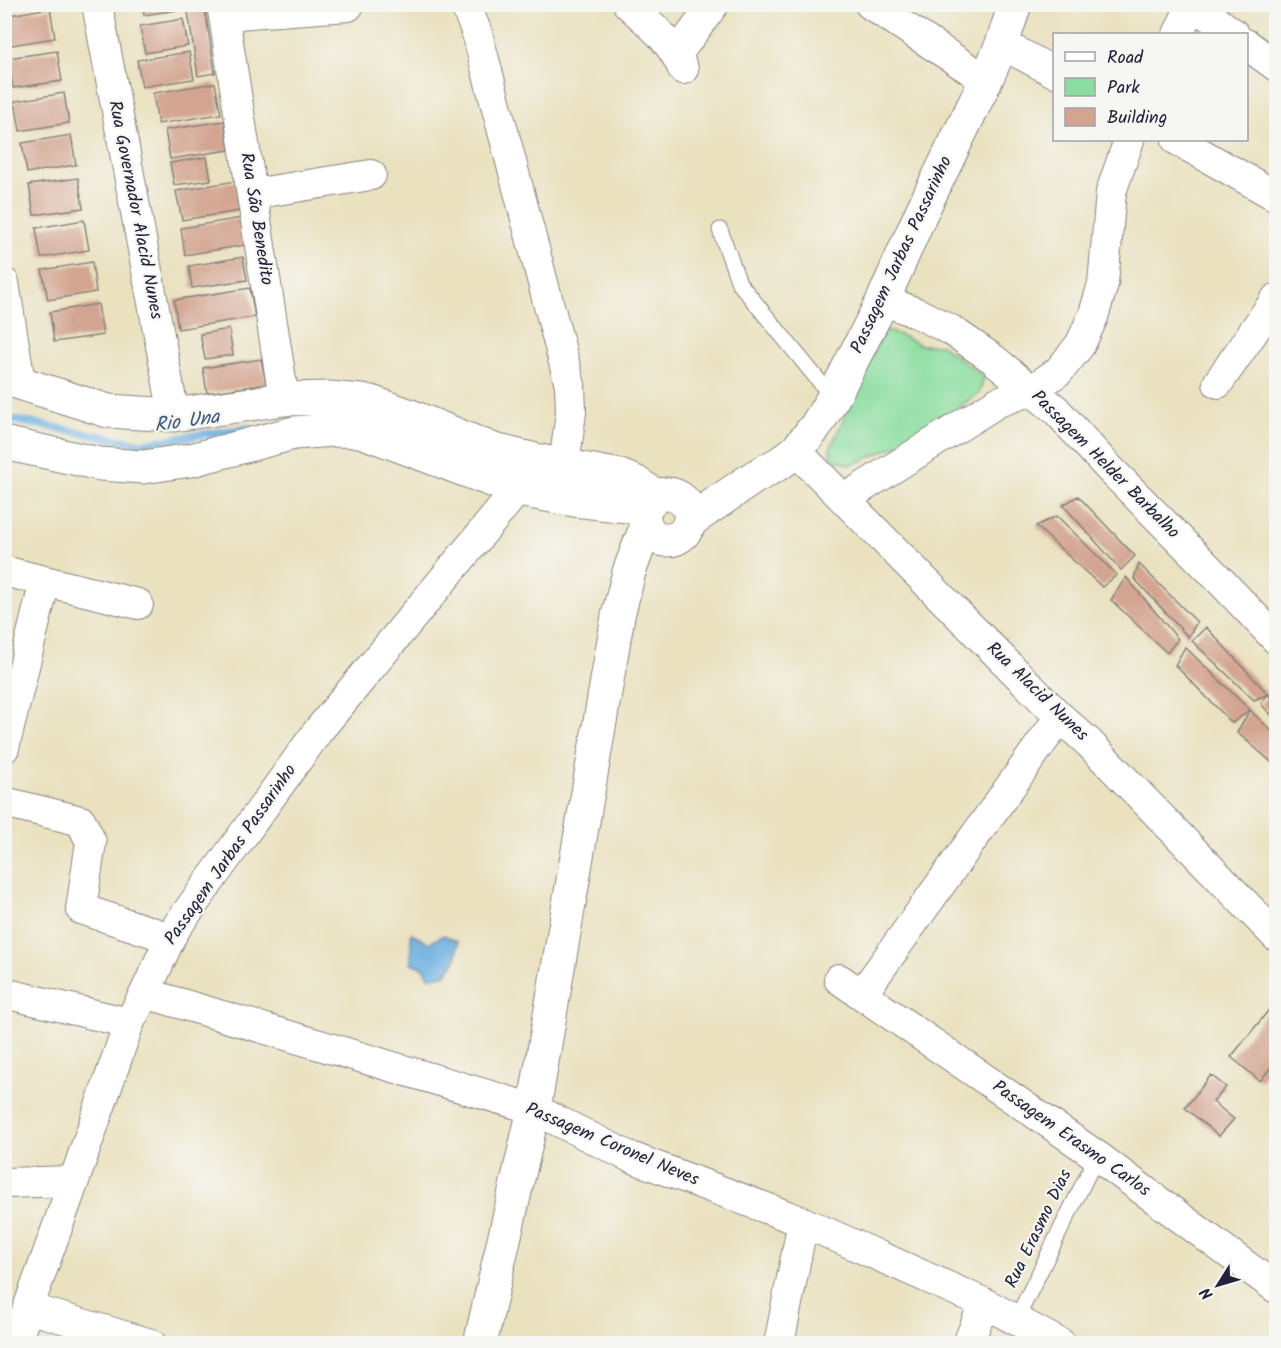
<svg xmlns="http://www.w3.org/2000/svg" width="1281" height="1348" font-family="Kalam,sans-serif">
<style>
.green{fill:#89dd9f;stroke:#56806d;stroke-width:1.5}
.water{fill:#6baee0;stroke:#46688e;stroke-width:1.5}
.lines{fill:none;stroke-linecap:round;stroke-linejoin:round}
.stream{stroke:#6baee0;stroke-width:8}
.building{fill:#d3a490}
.service-casing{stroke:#86827d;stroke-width:17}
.minor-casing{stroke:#86827d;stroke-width:32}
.tertiary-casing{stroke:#86827d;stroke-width:35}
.secondary-casing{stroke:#86827d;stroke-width:35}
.service{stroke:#fff;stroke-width:15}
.minor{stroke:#fff;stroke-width:30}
.tertiary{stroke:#fff;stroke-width:33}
.secondary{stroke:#fff;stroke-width:33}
.labels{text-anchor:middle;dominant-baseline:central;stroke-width:4.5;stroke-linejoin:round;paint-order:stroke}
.street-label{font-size:18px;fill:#22223b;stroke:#f6f6f2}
.water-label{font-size:20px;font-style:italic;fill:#3f5a7d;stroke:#f6f6f2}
</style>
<rect width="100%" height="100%" fill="#f6f6f2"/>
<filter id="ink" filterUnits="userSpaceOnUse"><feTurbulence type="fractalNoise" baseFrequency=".0167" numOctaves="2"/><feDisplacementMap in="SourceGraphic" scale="12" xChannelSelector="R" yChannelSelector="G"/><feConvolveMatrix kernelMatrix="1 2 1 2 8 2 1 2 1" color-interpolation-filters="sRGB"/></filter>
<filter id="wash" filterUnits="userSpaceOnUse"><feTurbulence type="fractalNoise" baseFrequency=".008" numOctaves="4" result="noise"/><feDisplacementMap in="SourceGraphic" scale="24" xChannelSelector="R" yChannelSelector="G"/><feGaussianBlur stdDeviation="1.35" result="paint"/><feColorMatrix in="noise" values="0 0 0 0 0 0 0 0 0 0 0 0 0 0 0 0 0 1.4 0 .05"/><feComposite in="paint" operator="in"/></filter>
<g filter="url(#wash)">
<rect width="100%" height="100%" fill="#eae1bf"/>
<path class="green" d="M884,330L900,335L921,345H942L984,378L979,393L913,439L851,465L831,458L830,449Z"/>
<path class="water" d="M411,933L429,943L444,935L458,942L456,960L446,974L430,978L422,967L411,963Z"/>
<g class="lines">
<path class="stream" d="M4,418L141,444L198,435L251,428"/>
</g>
<g id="blocks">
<path class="building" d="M143,5H184V9L144,15Z
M50,8L55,38L6,46L4,36V16Z
M205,9L215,73L198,76L188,12Z
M183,19L188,46L145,53L140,26Z
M57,51L62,81L13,88L8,58Z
M189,52L194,79L142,87L137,60Z
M215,83L221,114L158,124L153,93Z
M64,93L69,123L20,131L15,101Z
M224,121L229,150L170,159L165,130Z
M71,135L76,165L27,173L22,143Z
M207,157L211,180L174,185L170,163Z
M78,178L83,208L34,215L29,185Z
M236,181L240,211L182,220L176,191Z
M241,218L246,245L185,255L181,228Z
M84,220L89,250L41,258L36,228Z
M243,257L247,280L192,288L189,266Z
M92,262L96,292L48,300L42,270Z
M250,288L255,317L178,329L174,300Z
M98,304L103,335L54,342L50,312Z
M229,329L233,355L205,359L200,334Z
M261,359L266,384L207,393L203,368Z
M1078,496L1135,556L1121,570L1063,505Z
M1057,516L1117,575L1102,587L1036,526Z
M1139,564L1197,622L1188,637L1134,578Z
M1126,577L1178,639L1167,653L1111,600Z
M1206,627L1268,694L1276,702V720L1261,704L1268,694L1254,700L1192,641Z
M1185,647L1250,710L1232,723L1175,665Z
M1250,710L1276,735V766L1237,732Z
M1276,1001V1061L1260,1081L1231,1057Z
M1211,1075L1226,1087L1213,1102L1234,1119L1219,1136L1185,1108Z"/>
</g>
</g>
<g filter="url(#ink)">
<use href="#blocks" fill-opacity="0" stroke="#86827d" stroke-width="1.5"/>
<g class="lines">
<g class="service-casing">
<path id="service" d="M720,230L739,283L833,398
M1016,1320L1097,1156"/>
</g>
<g class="minor-casing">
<path id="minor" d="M97,4L174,415
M222,4L284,399
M465,4L477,33L570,385L571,412L564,466
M628,4C651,25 671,40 683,69
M870,4L986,80
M1192,4L1234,34
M224,15L348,6
M1178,34L1192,4
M1002,44L1054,72
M1246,44L1276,66
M677,54L714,4
M1177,140L1276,196
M252,194L371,175
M4,283L20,382
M883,300L919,314L951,330L993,359L1056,410L1106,465L1213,573L1276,639
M1218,383L1276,299
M796,451L1060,717L1089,743L1276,936
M844,499L998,402L1032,390L1059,371L1080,345L1093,317L1103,284L1111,192L1129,140
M4,571L138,604
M4,748L45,581
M4,802L81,821L91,842L81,909L170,938
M839,979L1097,1156L1276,1288
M4,993L129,1023
M145,993L534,1109L628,1156L803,1222L984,1303L1061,1344
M862,994L1060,717
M4,1183L74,1181
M28,1308L151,1344
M15,1344L74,1181L129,1023L145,993L173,932L318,731L533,471
M779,1344L803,1222
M968,1344L984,1303"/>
</g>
<g class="tertiary-casing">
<path id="tertiary" d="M4,378L108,411L174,415L284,399L329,398L371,402L408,415L494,450L540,461L620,476L635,482L656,496
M4,443L100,464L143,467L191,460L294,433L334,430L361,431L518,490L574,500L645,508"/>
</g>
<g class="secondary-casing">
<path id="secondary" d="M644 517a23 23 0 1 1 46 0a23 23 0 1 1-46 0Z
M690,521L753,478L780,463L796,451L816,426L833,398L883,300L922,211L986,80L1002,44L1015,4
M480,1344L534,1109L618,616L629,572L646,527"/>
</g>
<use href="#service" class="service"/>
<use href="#minor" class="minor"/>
<use href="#tertiary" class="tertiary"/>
<use href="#secondary" class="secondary"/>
</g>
</g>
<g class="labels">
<g class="street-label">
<text transform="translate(135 210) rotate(79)">Rua Governador Alacid Nunes</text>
<text transform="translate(256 219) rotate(81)">Rua São Benedito</text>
<text transform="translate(902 255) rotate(-65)">Passagem Jarbas Passarinho</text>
<text transform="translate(1105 465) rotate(45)">Passagem Helder Barbalho</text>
<text transform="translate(1037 692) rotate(44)">Rua Alacid Nunes</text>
<text transform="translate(231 855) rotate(-55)">Passagem Jarbas Passarinho</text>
<text transform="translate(1071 1139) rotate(35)">Passagem Erasmo Carlos</text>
<text transform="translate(612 1145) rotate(23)">Passagem Coronel Neves</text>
<text transform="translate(1039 1229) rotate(-64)">Rua Erasmo Dias</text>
</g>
<g class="water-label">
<text transform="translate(187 422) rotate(-8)">Rio Una</text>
</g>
</g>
<rect width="1281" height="1348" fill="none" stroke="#f6f6f2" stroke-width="24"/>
<rect x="1053" y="33" width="195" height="108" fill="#f6f6f2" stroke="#a1a1a9" stroke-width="1.5"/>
<rect x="1065" y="52" width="30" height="9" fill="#ffffff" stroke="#a1a1a9" stroke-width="1.5"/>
<text x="1107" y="63" font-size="18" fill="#22223b">Road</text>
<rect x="1065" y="78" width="30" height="18" fill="#89dd9f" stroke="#a1a1a9" stroke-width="1.5"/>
<text x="1107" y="93" font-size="18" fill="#22223b">Park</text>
<rect x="1065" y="108" width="30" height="18" fill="#d3a490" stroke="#a1a1a9" stroke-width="1.5"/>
<text x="1107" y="123" font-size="18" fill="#22223b">Building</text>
<g transform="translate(1218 1285) rotate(233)" stroke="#f6f6f2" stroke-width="4.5" paint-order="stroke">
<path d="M0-4.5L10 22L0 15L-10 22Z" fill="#22223b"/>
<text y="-9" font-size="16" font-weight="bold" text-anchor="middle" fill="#22223b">N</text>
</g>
</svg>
